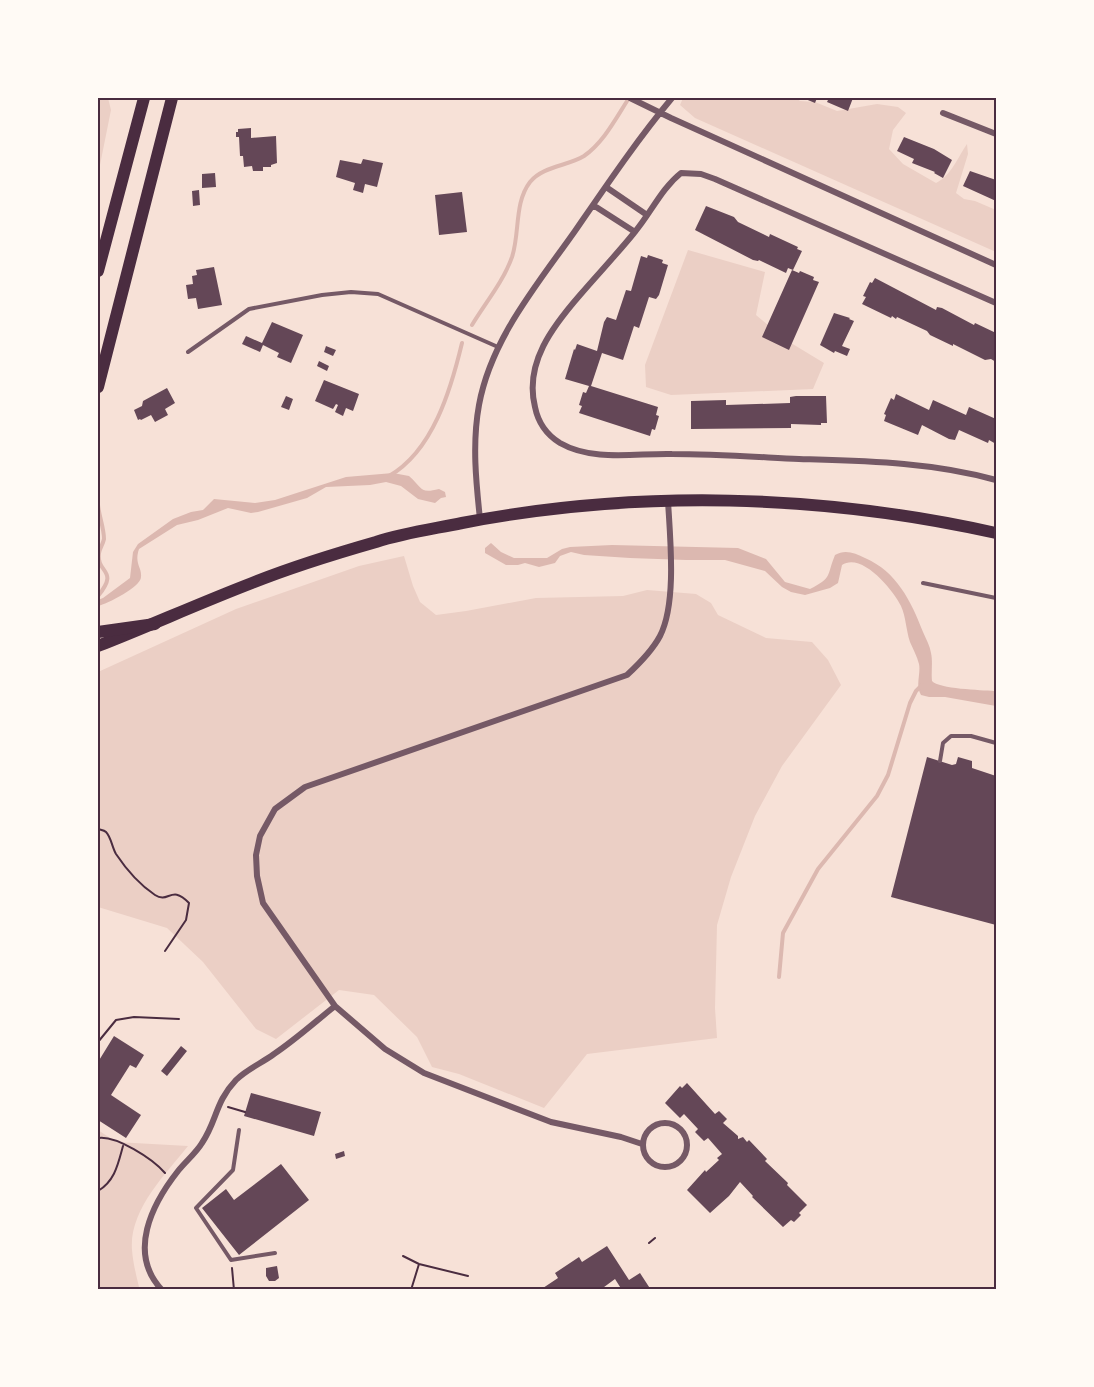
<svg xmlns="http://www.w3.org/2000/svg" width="1094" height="1387" font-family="Raleway,sans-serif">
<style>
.green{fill:#ebcfc5}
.water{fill:#dcb8b0}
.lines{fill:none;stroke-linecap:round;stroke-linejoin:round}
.stream{stroke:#dcb8b0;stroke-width:4}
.building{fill:#644757}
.path{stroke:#4a2c40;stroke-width:2}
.service{stroke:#755966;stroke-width:4}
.minor{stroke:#755966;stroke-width:6}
.secondary{stroke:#4a2c40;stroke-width:12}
.primary{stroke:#4a2c40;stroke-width:12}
.neatline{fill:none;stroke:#4a2c40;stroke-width:2}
</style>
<rect width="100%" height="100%" fill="#f7e1d7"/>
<path class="green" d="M98,98H108L111,110L98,175Z
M683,98H796L800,101L815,102L837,111L877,104L898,107L906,113L893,130L889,149L903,164L936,183C951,176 958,157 967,144L968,154L956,193L964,199L975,201L996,210V252L695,118L680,105Z
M688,250L765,272L756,315L786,340L824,363L813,389L671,395L646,387L645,365Z
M404,556L413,586L420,602L436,615L466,611L536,598L623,596L647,590L696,594L711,603L718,615L766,638L812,642L828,660L841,685L782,766L755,816L731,877L717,925L715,1008L717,1038L587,1054L544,1108L459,1074L432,1067L417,1037L374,995L339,990L276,1039L256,1029L203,962L167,928L98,907V672L236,609L359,566Z
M98,1130L116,1142L188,1146C165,1175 129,1210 132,1250C133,1262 136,1275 139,1287L132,1289H98Z"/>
<path class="water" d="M393,473L409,476C423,488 419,494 439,489L445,492L446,497L441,498L435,503L418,499L401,486L386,482L370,485L326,487L307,498L258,512L251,513L228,508L198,520L177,525L139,549C134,564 142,567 141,577C141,587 107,604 98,606V600L103,598L130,578L133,552L138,544L173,519L191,512L203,510L214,499L255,503L275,500L346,477Z
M491,543L501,552L514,558H547L562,549L570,547L612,545L738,548L766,559L785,582L810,589C833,577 826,577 835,555C845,549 855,553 865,558C897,572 911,601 923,632C926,639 930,646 931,653C933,662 931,672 932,681C939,689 981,690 994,691L996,692V706L945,697H929L921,695C915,685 921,674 919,664C917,656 913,649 910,642C906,630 906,617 901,606C893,590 862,552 842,565L838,583L830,588L805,595L791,592L782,587L765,571L725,560H686L630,558L584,555L571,552L560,556L555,563L539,567L525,563L518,565H506L485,553V548Z"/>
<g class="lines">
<path class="stream" d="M98,137V98
M472,325C486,302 503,282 512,257C520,233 514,203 530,182C543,166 568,166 584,156C604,142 616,118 629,98
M389,476C433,451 451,389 462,343
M98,505C99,516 104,528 104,539C103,544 100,548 99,553C96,574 120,569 98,596
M779,977L783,933L818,869L877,796L888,775L910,703L916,691L922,685"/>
</g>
<path class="building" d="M803,98H817L815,103Z
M829,98H853L848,111L827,102Z
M251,128V138L276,136L277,163L271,165V167H263V171H253L252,166L244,167L243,156H240L239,137H236V132H238V129Z
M904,137L934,149L952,160L943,178L934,173L935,172L912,163L914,159L897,151Z
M363,159L383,163L377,187L365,184L363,193L353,190L355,183L336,177L340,160L361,164Z
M970,171L996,180V201L963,186Z
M215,173L216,187L202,188V174Z
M199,190L200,205L193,206L192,191Z
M462,192L467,232L439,235L435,195Z
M706,206L734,217L738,222L769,237L770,234L798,247L797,249L802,251L793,270L788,268L786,273L759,260L758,261L753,260L695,230Z
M648,255L663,260L662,263L668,265L659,295L656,299L649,297L639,328L634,326L623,360L602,353L591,386L658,407L656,415L659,416L655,430L652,429L650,436L579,413L582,406L579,405L583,392L586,393L589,386L565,379L574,349L575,350L577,344L597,351L604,322L607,317L616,320L626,290L631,291L641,256L647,258Z
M214,267L222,305L198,309L196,298L188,299L186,285L193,284L192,276L197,275L196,270Z
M792,270L799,273L800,271L814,277L813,280L819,282L789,350L762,337Z
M875,278L936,310L937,307L942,308L974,325L975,323L996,333V362L991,359L985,360L953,344V346L930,335L927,331L897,317L896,319L892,316L891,318L862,304L866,297L863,296L870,282L872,283Z
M834,313L850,318L849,319L854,321L842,346L850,349L847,356L835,351L834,353L820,345Z
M272,322L303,335L291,363L277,357L279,353L263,345L260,352L242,344L246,336L262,343Z
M326,346L336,350L333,356L324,352Z
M319,361L329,366L327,371L317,366Z
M324,380L359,394L353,411L346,408L343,416L335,412L338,405L336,404L333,409L315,401Z
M167,388L175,403L165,409L168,415L155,422L151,415L141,420L140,419L138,420L134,410L142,406L143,401Z
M896,394L929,410L933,400L966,415L969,407L996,419V444L989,440L988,443L959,430L955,440L949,439L922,425L918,435L884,421L886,415L884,414L891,398L894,400Z
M286,396L293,399L289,410L281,407Z
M796,396H826L827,423H821V425L791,424V428L691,429V401L726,400V405L790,403V397Z
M927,757L952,765L956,764L958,757L972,761V768L996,776V925L891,897Z
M114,1036L144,1055L136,1068L130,1065L111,1095L141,1115L126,1138L98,1120V1062Z
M181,1046L187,1051L167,1076L161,1071Z
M687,1083L715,1114L719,1111L727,1119L723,1123L738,1136V1139L743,1137L747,1142L749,1140L767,1159L765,1161L788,1183L787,1185L807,1205L799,1213L801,1215L794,1222L791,1220L783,1227L752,1197L753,1196L740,1182L729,1196L710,1213L687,1190L705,1170L706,1172L719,1160L717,1158L722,1154L708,1138L704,1141L695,1132L698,1129L684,1114L680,1118L665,1103L680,1086L682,1088Z
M251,1093L321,1112L314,1136L244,1116Z
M344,1151L345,1156L336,1159L335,1154Z
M281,1164L309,1200L239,1255L202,1208L226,1189L234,1200Z
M607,1246L629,1280L640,1273L651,1290H622L615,1279L600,1290H540L558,1278L555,1273L579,1257L582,1262Z
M277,1266L279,1278L275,1281H269L266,1276V1268Z"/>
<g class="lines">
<path class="path" d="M98,829C101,830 104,830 106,832C111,837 112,847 116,854C126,869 140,885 155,895C169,904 171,884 189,903L186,920L165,951
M98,1042L116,1020L134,1017L179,1019
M228,1107L245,1112
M98,1138C116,1135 153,1159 165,1173
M98,1191C115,1181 118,1164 123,1146
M649,1243L655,1238
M403,1256L419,1264L468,1276
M232,1268L234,1290
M411,1290L419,1264"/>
<path class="service" d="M188,352L249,309L322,295L351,292L378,294L498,347
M923,583L996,598
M940,761L943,743L951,736H971L996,743
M239,1130L233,1170L196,1208L231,1260L275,1253"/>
<path class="minor" d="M630,98L671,118L996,265
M943,113L996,134
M606,187L647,215
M593,205L635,232
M996,303L715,179L701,174L681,173C661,189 651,213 634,233C617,254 598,274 580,295C553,326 524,363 535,407C538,422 547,435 560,443C593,462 636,453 672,454C714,454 757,457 799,459C866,461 932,462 996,480
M480,519C476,482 472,443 479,405C491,339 537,285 575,231C606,186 637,140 672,98
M643 1145a22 22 0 1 1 44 0a22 22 0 1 1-44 0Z
M642,1144L621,1137L551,1122L424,1073L385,1049L335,1006L263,903L257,876L256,855L260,836L275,809L305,787L627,675C640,663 652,651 660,636C677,603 670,537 668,501
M162,1290C127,1253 152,1204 178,1171C186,1161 196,1153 202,1143C217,1121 215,1102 236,1080C247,1069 262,1063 274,1054C295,1040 315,1022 335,1006"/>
<path class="secondary" d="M98,646C149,626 200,603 252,583C292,567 334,554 376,542C404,533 433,529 462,523C639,489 821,494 996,533"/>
<path class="primary" d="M98,271L144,98
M98,387L172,98
M98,632L155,624"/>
</g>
<rect width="1094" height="1387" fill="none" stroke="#fffaf5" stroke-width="198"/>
<rect x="99" y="99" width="896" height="1189" class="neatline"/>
</svg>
